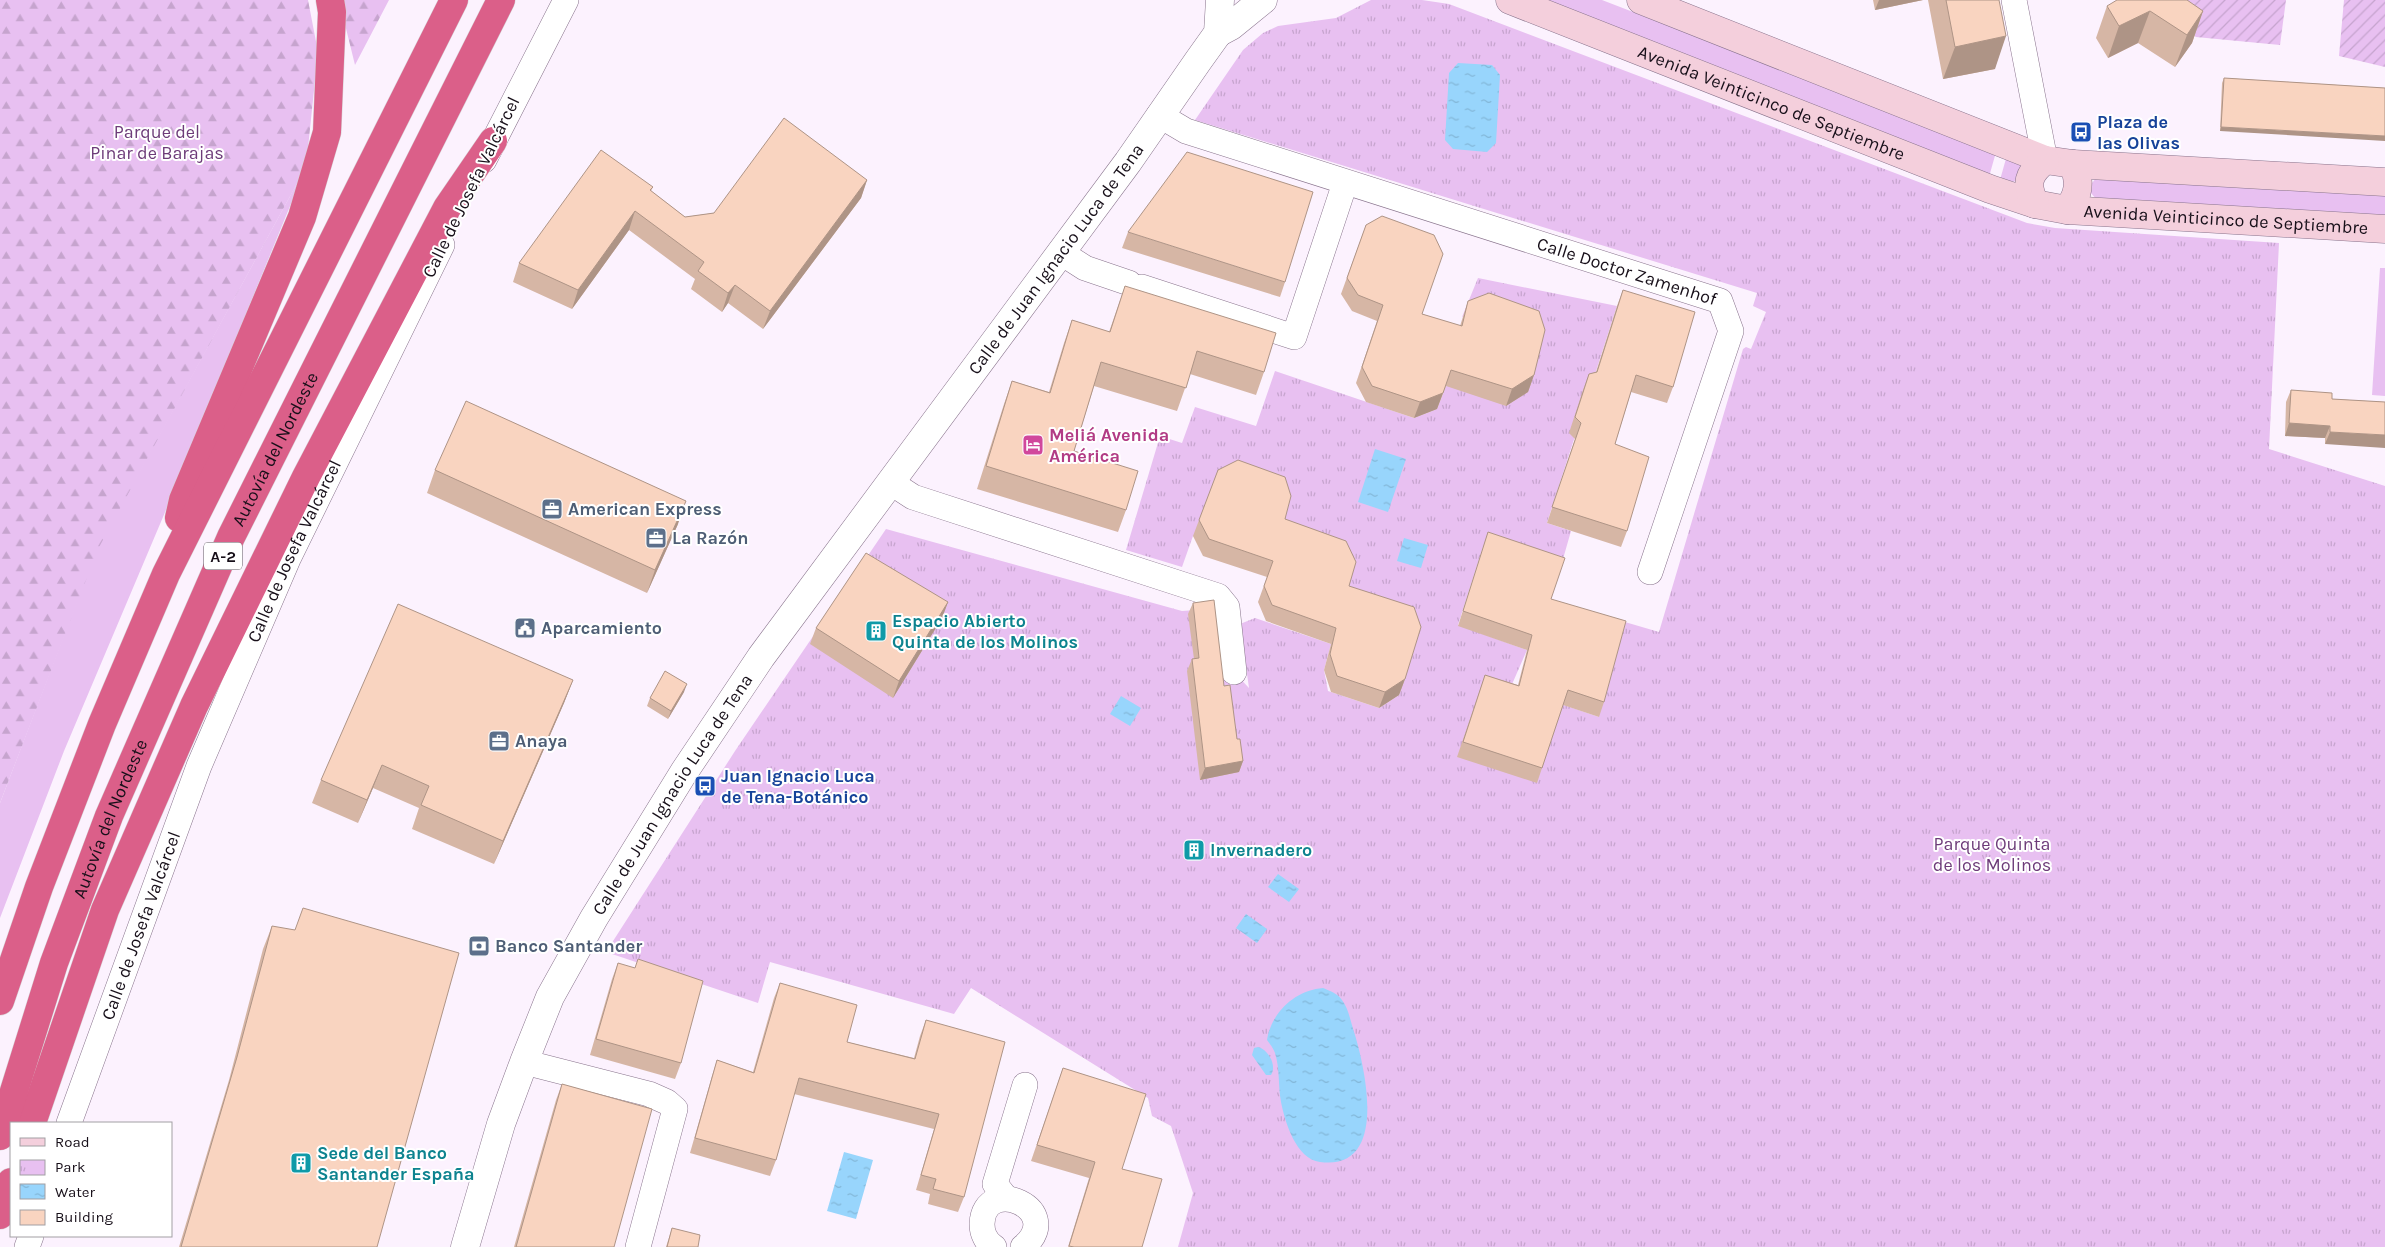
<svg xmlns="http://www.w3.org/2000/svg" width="2385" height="1247" font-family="Karla,sans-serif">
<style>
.grass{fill:#e8c0f1}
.forest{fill:url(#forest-firs)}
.park{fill:url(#park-tufts)}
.garden{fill:url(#garden-furrows)}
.water{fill:url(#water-ripples)}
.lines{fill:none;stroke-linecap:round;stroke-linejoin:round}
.minor-casing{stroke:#89748d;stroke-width:26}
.tertiary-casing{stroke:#89748d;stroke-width:29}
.secondary-casing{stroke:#89748d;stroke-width:29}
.motorway-casing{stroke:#d5d4d6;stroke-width:29}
.minor{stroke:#fff;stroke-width:25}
.tertiary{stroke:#fff;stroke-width:28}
.secondary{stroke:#f4cfdc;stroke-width:28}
.motorway{stroke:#db5f89;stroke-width:28}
.wall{fill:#d6b6a5}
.shaded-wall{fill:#ae9486}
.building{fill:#f9d4c0;stroke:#ae9486}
.labels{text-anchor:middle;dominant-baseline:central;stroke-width:4;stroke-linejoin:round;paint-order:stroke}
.shield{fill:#fff;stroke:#5d575e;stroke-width:1}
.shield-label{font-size:16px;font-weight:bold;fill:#170f19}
.street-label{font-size:18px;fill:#170f19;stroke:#fff}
.transit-label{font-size:18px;font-weight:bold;fill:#164399;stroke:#fff;text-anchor:start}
.park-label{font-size:18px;fill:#6d3b79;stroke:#fff}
.hotel-label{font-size:18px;font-weight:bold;fill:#b23c85;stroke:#fff;text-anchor:start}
.service-label{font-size:18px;font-weight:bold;fill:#4e5e75;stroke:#fff;text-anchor:start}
.culture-label{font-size:18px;font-weight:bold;fill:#0d838f;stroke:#fff;text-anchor:start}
</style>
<defs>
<pattern id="forest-firs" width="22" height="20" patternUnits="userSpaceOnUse" patternTransform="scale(1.25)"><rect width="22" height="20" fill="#e8c0f1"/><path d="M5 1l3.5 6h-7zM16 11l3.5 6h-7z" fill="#c6a4ce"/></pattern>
<pattern id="park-tufts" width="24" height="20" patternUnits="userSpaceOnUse" patternTransform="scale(1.25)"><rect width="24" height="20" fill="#e8c0f1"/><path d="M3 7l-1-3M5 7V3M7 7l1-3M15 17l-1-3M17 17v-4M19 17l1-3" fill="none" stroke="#c6a4ce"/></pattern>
<pattern id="garden-furrows" width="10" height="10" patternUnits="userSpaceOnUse" patternTransform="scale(1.25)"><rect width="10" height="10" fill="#e8c0f1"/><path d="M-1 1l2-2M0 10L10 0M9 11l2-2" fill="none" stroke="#c6a4ce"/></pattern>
<pattern id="water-ripples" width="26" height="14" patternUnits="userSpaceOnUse" patternTransform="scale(1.25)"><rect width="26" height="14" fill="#98d5fc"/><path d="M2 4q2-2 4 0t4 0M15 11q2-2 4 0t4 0" fill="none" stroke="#82b6d7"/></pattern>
</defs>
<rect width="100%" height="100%" fill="#fcf2fe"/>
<path class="grass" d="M1531,0H1602L1996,152L1989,177Z
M2007,155L2017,159L2022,166L2016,181L2007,183L2000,180Z
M306,167L163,517L64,751L0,918V803L97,549Z
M2096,178L2385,192V217L2097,200L2090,192L2089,187Z
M2380,268H2385V396L2372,395Z"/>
<path class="forest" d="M0,0H308L318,52L306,167L98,549L0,803Z
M339,0H389L355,65Z"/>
<path class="park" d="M1371,0H1422L1449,4L2027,223L2055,228L2279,243L2269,449L2385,486V1247H1178L1193,1193L1171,1126L1152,1116L1148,1098L971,988L954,1014L770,962L758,1003L606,952L735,751L886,529L1182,611L1211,609L1234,672L1249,688L1240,624L1255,618L1331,644L1324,670L1328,691L1379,708L1399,695L1415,643L1193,536L1182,567L1126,550L1160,436L1182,443L1195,407L1256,426L1275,371L1414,418L1437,409L1446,386L1483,309L1462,317L1478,278L1617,306L1547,523L1571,531L1559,573L1483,547L1458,625L1527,650L1506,698L1517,689L1599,717L1550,600L1659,632L1743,349L1746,347L1751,349L1766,312L1753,306L1757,293L1195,120L1243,50L1263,33L1278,26L1336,18Z"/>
<path class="garden" d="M2166,0H2286L2280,45L2196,37L2176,23Z
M2344,0H2385V67L2339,56Z"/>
<path class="water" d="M1458,63L1492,65L1500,75L1496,143L1487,152L1453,149L1445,140L1449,73Z
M1375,449L1406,459L1388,512L1358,502Z
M1404,538L1428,545L1421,568L1397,561Z
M1121,696L1141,708L1130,726L1110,714Z
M1278,874L1299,889L1289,902L1268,887Z
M1246,914L1267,929L1257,943L1236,928Z
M1323,988C1330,991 1337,993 1342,1000C1349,1009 1351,1024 1355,1035C1366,1072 1388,1171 1320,1162C1296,1159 1285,1122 1281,1102C1278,1085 1280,1069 1275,1053C1273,1048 1270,1044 1267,1040C1271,1013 1295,990 1323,988Z
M1258,1047C1269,1050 1277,1066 1271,1075H1266L1252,1055L1254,1048Z
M844,1152L873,1160L856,1219L827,1211Z"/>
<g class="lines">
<g class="minor-casing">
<g id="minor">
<path d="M2014,0L2045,160"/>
<path id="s1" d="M1159,115L1186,131L1720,301L1731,331L1650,572"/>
<path d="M484,160L566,0"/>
<path d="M1060,252L1085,268L1129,283"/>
<path d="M1142,287L1294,337L1345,183"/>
<path d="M890,482L913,497L1218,596L1227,607L1234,672"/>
<path d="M524,1062L649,1094L667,1102L675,1109L638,1247"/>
<path id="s2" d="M69,1123L199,766L288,559L442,245"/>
<path d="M1006,1198L995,1184L1025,1085"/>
<path d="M27,1247L31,1236"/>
<path d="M994,1247C986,1242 982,1233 982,1224C984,1173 1067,1210 1023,1247"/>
</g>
</g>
<g class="tertiary-casing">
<g id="tertiary">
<path d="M1218,33L1231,26L1263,0"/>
<path id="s3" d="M465,1247L501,1124L524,1062L550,997L594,918L684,772L761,657L1128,162L1198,61L1218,33L1220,0"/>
</g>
</g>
<g class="secondary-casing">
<g id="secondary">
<path id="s4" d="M1510,0L1990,189L2035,204L2067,210L2385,229"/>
<path d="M1641,0L2045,160L2073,164L2385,182"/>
<path d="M2035,204C2025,184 2028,174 2045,160"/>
<path d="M2067,210C2079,195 2081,182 2073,164"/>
</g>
</g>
<g class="motorway-casing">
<g id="motorway">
<path d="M179,518L183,500L302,217L327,132L332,12L330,0"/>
<path d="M0,1001L39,887L102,724L166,574L454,0"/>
<path d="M32,1123L105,910L194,706L306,477L447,208L493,141"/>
<path id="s5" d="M0,1136L54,963L109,816L231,537L501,0"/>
<path d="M0,1215L11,1182"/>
</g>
</g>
<use href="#minor" class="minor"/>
<use href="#tertiary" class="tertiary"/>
<use href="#secondary" class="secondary"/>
<use href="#motorway" class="motorway"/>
</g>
<path class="wall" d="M1873,0H1923L1875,10Z
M1928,0H1999L1995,69L1943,79Z
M2107,6L2203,11L2192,43L2175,67L2138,43L2108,58L2096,38Z
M2224,78L2385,88L2220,131L2222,83Z
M867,180L861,198L763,329L728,303L722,312L691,289L695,279L629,230L572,309L513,282L519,263L653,187L651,191L685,217L714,213Z
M1366,225L1422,314L1460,326L1468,301L1534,375L1528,392L1506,406L1446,386L1437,409L1414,418L1366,402L1356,383L1377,321L1352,311L1341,294Z
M1128,232L1285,282L1280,297L1122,248Z
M1125,286L1264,372L1256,395L1190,374L1177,411L1094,386L1074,451L1126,510L1118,532L977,489L1004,404L1012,381L1049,392L1064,343L1072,320L1109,332Z
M1623,290L1673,387L1667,403L1631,392L1615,444L1627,531L1621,547L1547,523L1575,439L1569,433L1583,390L1589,374L1596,372L1617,306Z
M2291,390L2332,399L2385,402L2325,444V438L2285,436L2286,402Z
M435,470L678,524L647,593L427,493Z
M1218,470L1285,519L1349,586L1405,679L1399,695L1379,708L1331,692L1324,670L1331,644L1266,621L1258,602L1267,577L1203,556L1193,536Z
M1488,532L1551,599L1604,702L1599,717L1563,705L1537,783L1457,757L1485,675L1518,685L1527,650L1458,626Z
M948,602L942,618L893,698L810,644L816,628Z
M1193,603L1224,686L1237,739L1243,761L1239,772L1200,780L1187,671L1192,659H1194L1188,614Z
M573,680L564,703L494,864L412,829L419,808L373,788L358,823L312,803L321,780Z
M684,692L668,719L647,706L650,698Z
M272,926L377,1247H179L229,1080L263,949Z
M618,963L681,1063L675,1079L590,1055L612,979Z
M780,983L847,1042L914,1058L920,1036L926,1020L964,1197L958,1212L928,1204L930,1194L916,1190L934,1129L794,1094L776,1160L770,1176L690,1153L712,1076L717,1060L753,1072L774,998Z
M1063,1068L1122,1169L1142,1247H1068L1089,1178L1031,1161Z
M562,1084L614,1247H514L556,1100Z
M672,1228L698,1247H666Z"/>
<path class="shaded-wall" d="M1879,0H1923L1875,10Z
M2150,11L2138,43L2108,58L2119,26Z
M2203,11L2192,43L2175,67L2187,35Z
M2006,36L1995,69L1943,79L1955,47Z
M2221,127L2385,136V141L2220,131Z
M867,180L861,198L763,329L770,311Z
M635,211L629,230L572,309L578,290Z
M735,285L728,303L722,312L728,293Z
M1534,375L1528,392L1506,406L1512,389Z
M1443,393L1437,409L1414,418L1420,402Z
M2289,423L2330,426L2325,438L2285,436Z
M2330,432L2385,435V448L2325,444Z
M686,501L678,524L647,593L655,570Z
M948,602L942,618L893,698L899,681Z
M1405,679L1399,695L1379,708L1385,692Z
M573,680L564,703L494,864L503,841Z
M687,684L684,692L668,719L671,711Z
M1243,761L1239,772L1200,780L1205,768Z
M382,765L373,788L358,823L367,800Z"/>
<path class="building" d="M1946,0H1999L2006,36L1955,47Z
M2117,0H2187L2203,11L2187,35L2150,11L2119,26L2107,6Z
M2224,78L2385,88V136L2221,127Z
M784,118L867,180L770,311L735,285L728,293L698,271L704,262L635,211L578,290L519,263L601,150L653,187L650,190L685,217L714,213Z
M1187,152L1313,192L1285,282L1128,232Z
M1382,216L1434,235L1443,254L1422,314L1462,326L1468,301L1489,293L1539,311L1545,330L1534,375L1512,389L1451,370L1443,393L1420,402L1372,386L1362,367L1383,305L1358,295L1347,278L1366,225Z
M1125,286L1276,333L1264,372L1197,351L1186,388L1101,362L1074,451L1138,471L1126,510L986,466L1012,381L1050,393L1072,320L1110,332Z
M1623,290L1695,312L1673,387L1636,375L1615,444L1649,457L1627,531L1552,507L1581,423L1575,417L1589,374L1597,372Z
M2291,390L2332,393V399L2385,402V435L2330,432V426L2289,423Z
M466,401L686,501L655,570L435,470Z
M1238,460L1285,477L1291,496L1285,519L1346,541L1356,562L1349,586L1414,607L1421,627L1405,679L1385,692L1337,676L1330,654L1336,628L1272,605L1264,586L1273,561L1209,539L1199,520L1218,470Z
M1488,532L1565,558L1551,599L1626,621L1604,702L1568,690L1542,768L1463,742L1485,675L1519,686L1532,635L1463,611Z
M866,553L948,602L899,681L816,628Z
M1214,600L1224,686L1230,685L1237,739H1240L1243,761L1205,768L1192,659L1199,658L1193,603Z
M398,604L573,680L503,841L421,805L429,786L382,765L367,800L321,780Z
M665,671L687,684L671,711L650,698Z
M303,908L459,953L377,1247H181L237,1057L272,926L295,930Z
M638,959L703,981L681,1063L596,1039L618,963L635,968Z
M780,983L857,1005L847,1042L915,1059L926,1020L1005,1042L964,1197L933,1189L936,1179L921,1175L939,1114L799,1078L776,1160L695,1138L717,1060L754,1073Z
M1063,1068L1146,1094L1122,1169L1162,1179L1142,1247H1074L1069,1246L1095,1162L1037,1145Z
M562,1084L652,1109L614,1247H516Z
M672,1228L700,1235L698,1247H667Z"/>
<defs>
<g id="bus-square" transform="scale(1.125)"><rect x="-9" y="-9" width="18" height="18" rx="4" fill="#1a4fb4" stroke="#fff"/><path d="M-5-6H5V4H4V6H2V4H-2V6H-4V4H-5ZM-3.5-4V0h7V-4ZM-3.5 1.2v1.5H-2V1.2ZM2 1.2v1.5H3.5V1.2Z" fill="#fff"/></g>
<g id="hotel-square" transform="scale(1.125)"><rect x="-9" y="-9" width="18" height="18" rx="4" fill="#d1479c" stroke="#fff"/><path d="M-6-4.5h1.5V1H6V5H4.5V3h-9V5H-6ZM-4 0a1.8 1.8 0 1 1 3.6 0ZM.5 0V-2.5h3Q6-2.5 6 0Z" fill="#fff"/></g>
<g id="office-square" transform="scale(1.125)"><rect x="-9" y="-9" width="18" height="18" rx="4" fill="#5c6f8a" stroke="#fff"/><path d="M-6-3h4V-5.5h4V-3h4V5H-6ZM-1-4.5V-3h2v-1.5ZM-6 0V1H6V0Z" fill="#fff"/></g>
<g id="civic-square" transform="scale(1.125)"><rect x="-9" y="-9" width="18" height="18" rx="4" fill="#5c6f8a" stroke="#fff"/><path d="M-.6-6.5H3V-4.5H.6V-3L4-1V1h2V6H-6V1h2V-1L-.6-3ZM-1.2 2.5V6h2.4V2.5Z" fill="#fff"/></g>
<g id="building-square" transform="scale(1.125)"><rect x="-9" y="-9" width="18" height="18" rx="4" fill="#0f9aa8" stroke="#fff"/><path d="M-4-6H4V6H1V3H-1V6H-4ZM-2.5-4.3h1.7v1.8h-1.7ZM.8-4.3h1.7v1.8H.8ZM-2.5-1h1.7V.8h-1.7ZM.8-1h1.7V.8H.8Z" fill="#fff"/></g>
<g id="bank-square" transform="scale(1.125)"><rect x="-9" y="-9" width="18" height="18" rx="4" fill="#5c6f8a" stroke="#fff"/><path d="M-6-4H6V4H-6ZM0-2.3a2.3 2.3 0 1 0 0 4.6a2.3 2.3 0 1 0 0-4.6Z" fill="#fff"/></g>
</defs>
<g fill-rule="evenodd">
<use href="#bus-square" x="2081" y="132"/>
<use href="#hotel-square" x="1033" y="445"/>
<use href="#office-square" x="552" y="509"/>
<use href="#office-square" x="656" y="538"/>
<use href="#civic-square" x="525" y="628"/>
<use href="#building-square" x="876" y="631"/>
<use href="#office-square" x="499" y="741"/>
<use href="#bus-square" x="705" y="786"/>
<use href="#building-square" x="1194" y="850"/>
<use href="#bank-square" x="479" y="946"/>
<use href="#building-square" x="301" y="1163"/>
</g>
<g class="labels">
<rect class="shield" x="204" y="542.5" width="38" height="27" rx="4"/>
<g class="shield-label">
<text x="223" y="556">A-2</text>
</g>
<g class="street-label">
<text stroke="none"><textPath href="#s4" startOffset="281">Avenida Veinticinco de Septiembre</textPath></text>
<text transform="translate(471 187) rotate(-64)">Calle de Josefa Valcárcel</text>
<text stroke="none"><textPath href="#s4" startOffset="755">Avenida Veinticinco de Septiembre</textPath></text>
<text stroke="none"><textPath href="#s3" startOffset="1160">Calle de Juan Ignacio Luca de Tena</textPath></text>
<text stroke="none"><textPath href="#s1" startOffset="494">Calle Doctor Zamenhof</textPath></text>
<text stroke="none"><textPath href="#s5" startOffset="741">Autovía del Nordeste</textPath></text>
<text stroke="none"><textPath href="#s2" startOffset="615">Calle de Josefa Valcárcel</textPath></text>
<text stroke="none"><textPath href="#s3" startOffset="501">Calle de Juan Ignacio Luca de Tena</textPath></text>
<text stroke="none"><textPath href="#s5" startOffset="336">Autovía del Nordeste</textPath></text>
<text stroke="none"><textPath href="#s2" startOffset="210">Calle de Josefa Valcárcel</textPath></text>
</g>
<g class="transit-label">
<text x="2097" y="122">Plaza de<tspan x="2097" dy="21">las Olivas</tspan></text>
<text x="721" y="776">Juan Ignacio Luca<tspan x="721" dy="21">de Tena-Botánico</tspan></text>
</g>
<g class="park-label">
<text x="157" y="132">Parque del<tspan x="157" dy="21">Pinar de Barajas</tspan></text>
<text x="1992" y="844">Parque Quinta<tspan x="1992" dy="21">de los Molinos</tspan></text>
</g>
<g class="hotel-label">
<text x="1049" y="435">Meliá Avenida<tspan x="1049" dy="21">América</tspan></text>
</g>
<g class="service-label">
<text x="568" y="509">American Express</text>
<text x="672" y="538">La Razón</text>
<text x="541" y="628">Aparcamiento</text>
<text x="515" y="741">Anaya</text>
<text x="495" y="946">Banco Santander</text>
</g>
<g class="culture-label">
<text x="892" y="621">Espacio Abierto<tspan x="892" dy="21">Quinta de los Molinos</tspan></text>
<text x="1210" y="850">Invernadero</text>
<text x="317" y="1153">Sede del Banco<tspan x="317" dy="21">Santander España</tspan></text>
</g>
</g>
<rect x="10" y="1122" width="162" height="115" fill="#ffffff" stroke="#a29fa3"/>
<rect x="20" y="1138" width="25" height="8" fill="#f4cfdc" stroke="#a29fa3"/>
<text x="55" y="1147" font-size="15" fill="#170f19">Road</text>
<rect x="20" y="1160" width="25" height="15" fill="url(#park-tufts)" stroke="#a29fa3"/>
<text x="55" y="1172" font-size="15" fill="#170f19">Park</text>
<rect x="20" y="1184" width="25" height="15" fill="url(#water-ripples)" stroke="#a29fa3"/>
<text x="55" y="1197" font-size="15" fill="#170f19">Water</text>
<rect x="20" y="1210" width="25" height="15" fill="#f9d4c0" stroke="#a29fa3"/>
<text x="55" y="1222" font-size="15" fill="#170f19">Building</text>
</svg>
